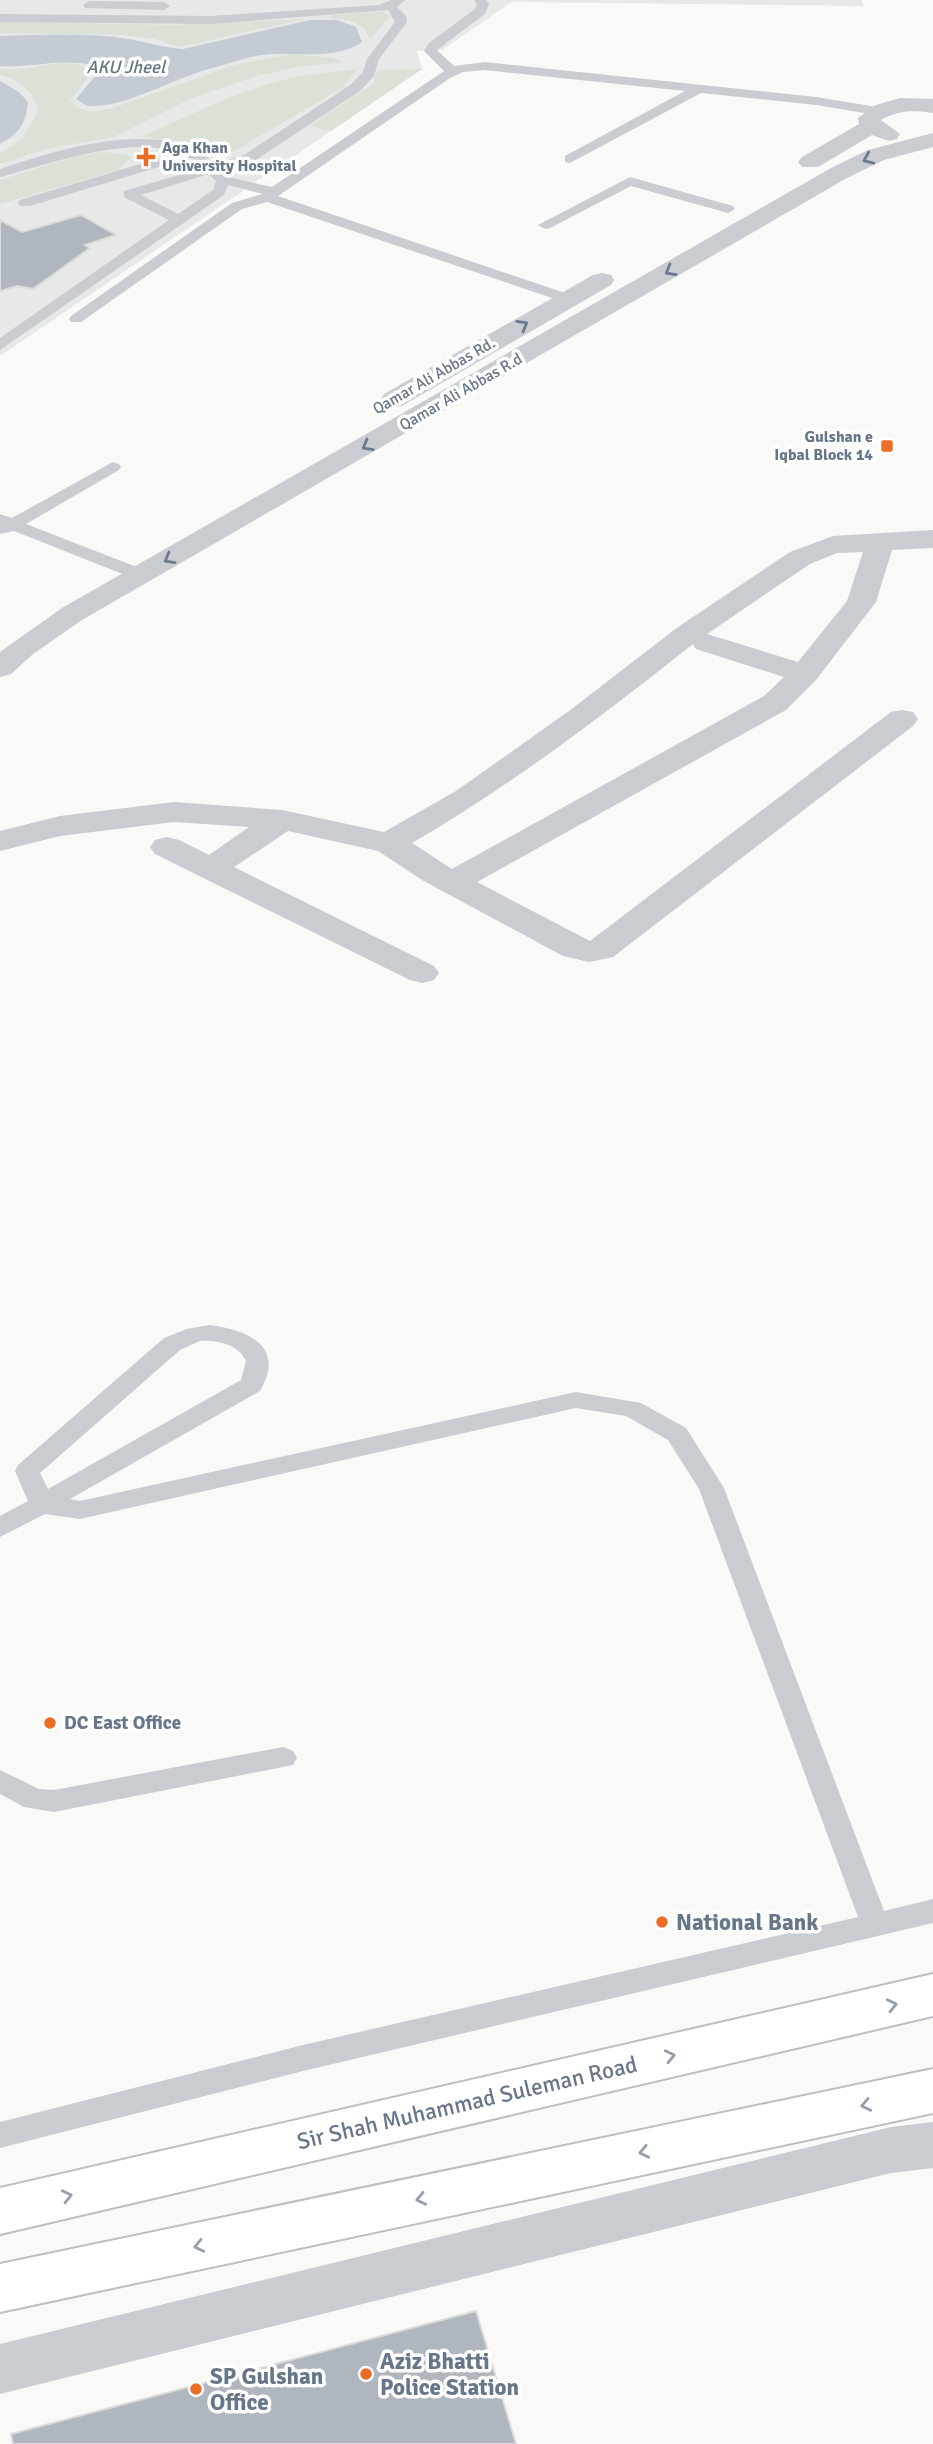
<svg xmlns="http://www.w3.org/2000/svg" width="933" height="2444" font-family="Signika,sans-serif">
<style>
.built{fill:#e7e8e8}
.green{fill:#dae2d8}
.water{fill:#c4cbd2}
.building{fill:#b0b6be;stroke:#dbdbd9;stroke-width:2}
.lines{fill:none;stroke-linecap:round;stroke-linejoin:round}
.trunk-casing{stroke:#bbbec2;stroke-width:4}
.service{fill:#c9ccd0;fill-rule:evenodd}
.minor{fill:#c9ccd0;fill-rule:evenodd}
.trunk{fill:#fff;fill-rule:evenodd}
.oneway{stroke:#6c7a8d}
.oneway2{stroke:#959fac}
.poi-dot{fill:#eb6c25;stroke:#fff;stroke-width:2.5}
.labels{text-anchor:middle;dominant-baseline:central;stroke-width:7;stroke-linejoin:round;paint-order:stroke}
.far-poi-label{font-size:16px;font-weight:bold;fill:#677689;stroke:#fff;text-anchor:start}
.far-street-label{font-size:16px;fill:#677689;stroke:#fff}
.far-water-label{font-size:18px;font-style:italic;fill:#637784;stroke:#fff}
.poi-label{font-size:19px;font-weight:bold;fill:#677689;stroke:#fff;text-anchor:start}
.near-poi-label{font-size:23px;font-weight:bold;fill:#677689;stroke:#fff;text-anchor:start}
.near-street-label{font-size:23px;fill:#677689;stroke:#fff}
</style>
<rect width="100%" height="100%" fill="#f9f9f7"/>
<path class="built" d="M0,0H861L864,6L512,2L442,50L417,51L422,69L0,356Z"/>
<path class="green" d="M382,11L390,16L370,39C364,20 345,20 328,18L332,15Z
M305,19L179,47L155,39L124,35L0,33V21L173,25Z
M292,54L332,58L343,62L297,67L257,76L192,98L114,137L49,148L0,164V154L24,137L39,109C32,90 20,80 0,75V69C28,74 71,51 92,73L70,100L76,107L91,112L113,108L234,65Z
M358,69L342,88L226,156L186,143L141,137C184,118 227,96 272,83C300,75 329,72 358,69Z
M422,69L331,131L309,126L375,83L373,78L379,70Z
M104,152L132,156L119,170L0,204V180L79,155Z"/>
<path class="water" d="M310,20H337L356,27L362,42C334,62 289,50 256,56C240,59 224,65 209,69C175,78 124,108 90,106C85,106 81,102 76,99L97,74L92,65C60,58 32,68 0,66V36C34,35 69,34 103,36C131,37 156,47 183,49Z
M0,81L19,92L28,102C26,124 19,134 0,144Z"/>
<path class="building" d="M81,215L116,235L85,245L90,248L33,289L17,286L0,291V220L22,232Z
M476,2311L516,2444H13L11,2434Z"/>
<g class="lines">
<g class="trunk-casing">
<path id="trunk" d="M933,1974V2016L0,2234V2188Z
M933,2069V2113L0,2312V2264Z"/>
</g>
<path class="service" d="M391,0H405L397,7L406,16L407,22L379,59L374,76L360,91L254,161L221,171L228,177L272,187L444,71L424,51L429,43L475,9L477,4L474,0H486L489,4L485,14L437,50L454,66L485,62L816,97L877,107L884,111L877,115L816,105L701,93L570,163L565,162V156L685,91L485,70L463,72L450,78L278,196L574,296L576,299L574,302H564L267,202L242,209L81,322H71L69,319L71,316L232,203L263,194L228,185L224,195L0,350V338L169,220L124,197V191L203,168C158,122 52,164 0,177V169C57,150 165,115 215,164L244,155L350,85L363,72L367,59L395,22L388,10L211,24L0,22V14L211,16L379,5ZM209,174L216,181L213,190L178,214L141,195Z
M89,1L164,2L170,6L164,10L85,8L83,5Z
M157,159L162,160V166L30,206H20L18,203L20,200Z
M630,177L733,206L735,209L728,213L631,186L550,228L545,229L538,225Z
M113,462L119,464L121,467L119,470L26,524L147,571L150,575L147,579H135L14,531L0,534V514L12,518Z
M210,1325C249,1330 286,1347 260,1391L70,1499L80,1501L576,1392L641,1403L686,1428L724,1488L884,1911L933,1899V1923L303,2071L0,2148V2122L303,2045L858,1917L699,1489L668,1440L626,1416L576,1408L80,1519L45,1514L0,1537V1516L28,1501L15,1471L18,1465L164,1338L187,1329ZM200,1341C217,1340 238,1344 246,1361L241,1380L48,1489L40,1473L180,1350Z
M283,1747L293,1751L297,1758L293,1765L54,1812L24,1807L0,1794V1770L39,1789L54,1790Z"/>
<path class="minor" d="M900,98L933,99V113C914,110 898,110 881,120L900,134L897,139L889,141L872,135L818,167H802L798,162L802,157L859,124L858,118L876,105Z
M933,133V147L884,160L847,178L82,620L33,654L11,674L0,677V652L62,608L831,168L868,150Z
M602,273L611,275L614,280L611,285L402,406L393,408L384,406L380,400L384,394L593,275Z
M933,530V548L892,550L876,602L816,680L786,710L477,882L590,941L891,712L902,710L913,712L918,719L913,726L613,957L589,962L563,956L422,880L378,851L288,831L234,867L434,966L439,973L434,980L422,983L410,980L155,854L150,847L155,840L167,837L179,840L209,855L249,827L174,822L60,836L0,851V831L60,816L174,802L282,810L384,832L456,791L569,711L678,627L790,552L833,536ZM863,552L847,601L798,662L707,634L810,564L837,553ZM693,644L696,649L784,677L764,696L452,869L412,843C512,785 602,716 693,644Z
M933,2122V2168L891,2173L0,2394V2344L891,2127Z"/>
<use href="#trunk" class="trunk"/>
</g>
<defs><path id="oneway-chevron" d="M-2-3.5L2.5 0L-2 3.5" fill="none" stroke-width="1.6" stroke-linecap="round" stroke-linejoin="round" transform="scale(1.75)"/></defs>
<g class="oneway">
<use href="#oneway-chevron" transform="translate(868 159) rotate(156)"/>
<use href="#oneway-chevron" transform="translate(670 271) rotate(150)"/>
<use href="#oneway-chevron" transform="translate(523 325) rotate(-30)"/>
<use href="#oneway-chevron" transform="translate(367 446) rotate(150)"/>
<use href="#oneway-chevron" transform="translate(169 559) rotate(150)"/>
</g>
<g class="oneway2">
<use href="#oneway-chevron" transform="translate(892 2005) rotate(-13)"/>
<use href="#oneway-chevron" transform="translate(670 2056) rotate(-13)"/>
<use href="#oneway-chevron" transform="translate(866 2105) rotate(168)"/>
<use href="#oneway-chevron" transform="translate(644 2152) rotate(168)"/>
<use href="#oneway-chevron" transform="translate(67 2196) rotate(-13)"/>
<use href="#oneway-chevron" transform="translate(421 2199) rotate(168)"/>
<use href="#oneway-chevron" transform="translate(199 2246) rotate(168)"/>
</g>
<g class="poi-dot">
<path d="M142.5 146.5h7v7h7v7h-7v7h-7v-7h-7v-7h7z"/>
<rect x="880" y="439" width="14" height="14" rx="3.5"/>
<circle cx="50" cy="1723" r="7"/>
<circle cx="662" cy="1922" r="7"/>
<circle cx="366" cy="2374" r="7"/>
<circle cx="196" cy="2389" r="7"/>
</g>
<g class="labels">
<g class="far-poi-label">
<text x="162" y="148">Aga Khan<tspan x="162" dy="18">University Hospital</tspan></text>
<text x="873" y="437" text-anchor="end">Gulshan e<tspan x="873" dy="18">Iqbal Block 14</tspan></text>
</g>
<g class="far-street-label">
<text transform="translate(434 376) rotate(-30)">Qamar Ali Abbas Rd.</text>
<text transform="translate(461 392) rotate(-30)">Qamar Ali Abbas R.d</text>
</g>
<g class="far-water-label">
<text x="126" y="67">AKU Jheel</text>
</g>
<g class="poi-label">
<text x="64" y="1723">DC East Office</text>
</g>
<g class="near-poi-label">
<text x="676" y="1922">National Bank</text>
<text x="380" y="2361">Aziz Bhatti<tspan x="380" dy="26">Police Station</tspan></text>
<text x="210" y="2376">SP Gulshan<tspan x="210" dy="26">Office</tspan></text>
</g>
<g class="near-street-label">
<text transform="translate(467 2103) rotate(-13)">Sir Shah Muhammad Suleman Road</text>
</g>
</g>
</svg>
